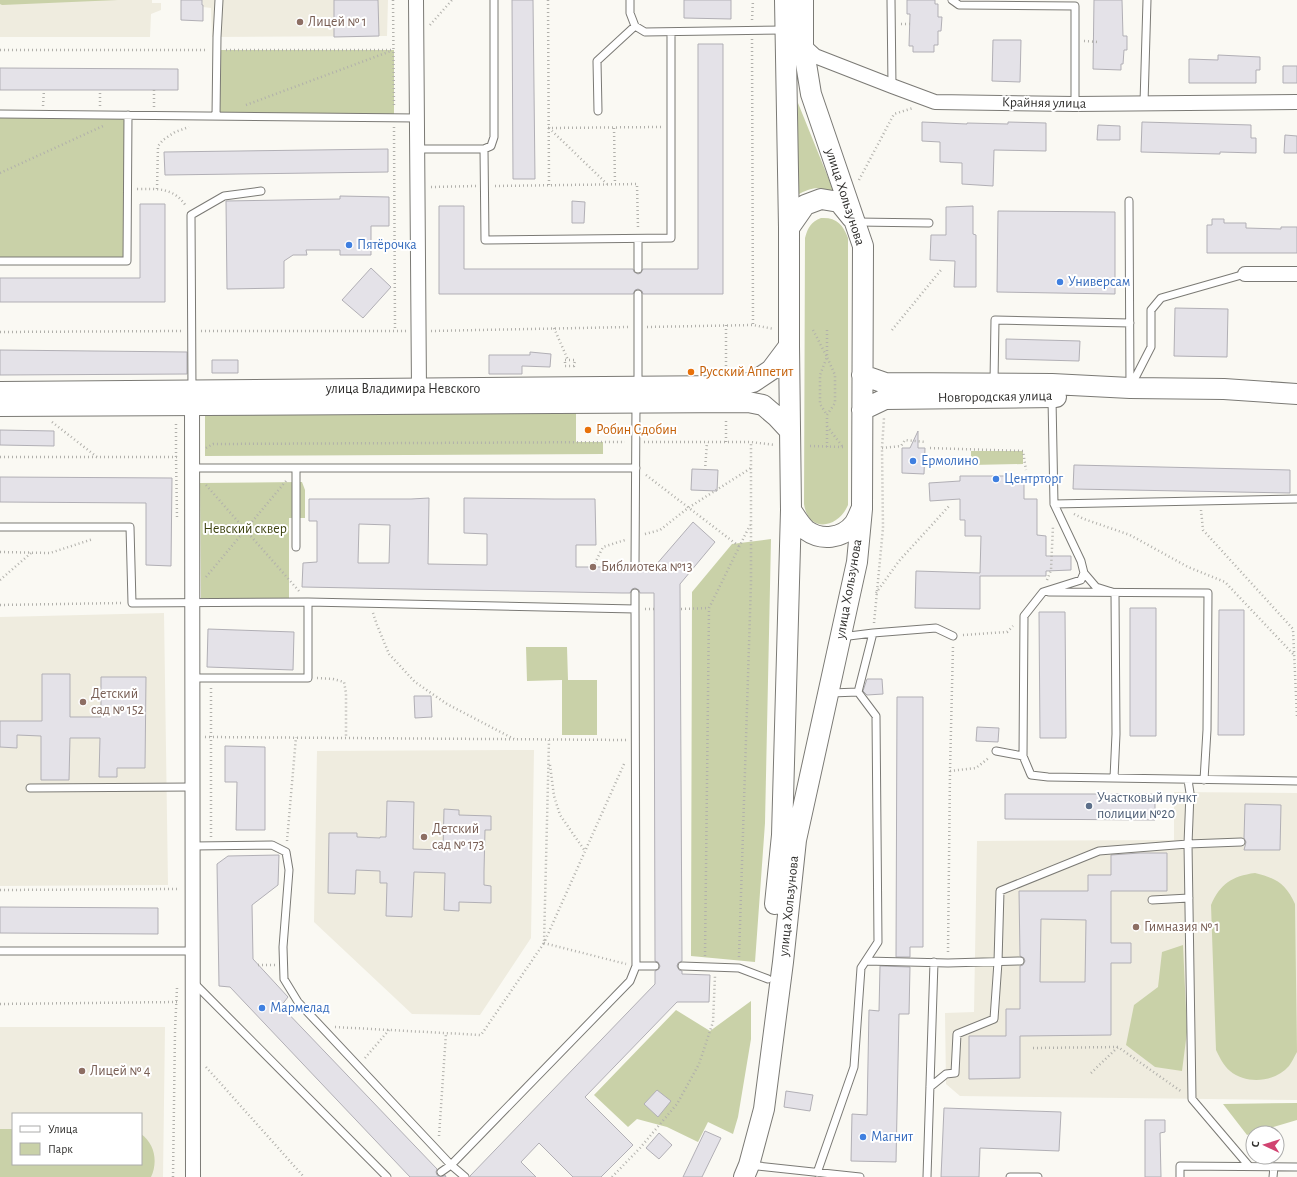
<svg xmlns="http://www.w3.org/2000/svg" width="1297" height="1177" font-family="'Alegreya Sans',sans-serif">
<style>
.built{fill:#efecdf;fill-rule:evenodd}
.green{fill:#c9d1a8}
.building{fill:#e4e2e8;stroke:#b1afb5;fill-rule:evenodd}
.lines{fill:none;stroke-linecap:round;stroke-linejoin:round}
.lane-casing{stroke:#7b7a75;stroke-width:9}
.street-casing{stroke:#7b7a75;stroke-width:16}
.secondary-casing{stroke:#7b7a75;stroke-width:22}
.path{stroke:#b1b0ab;stroke-width:2.5;stroke-dasharray:1 3;stroke-linecap:butt}
.lane{stroke:#fff;stroke-width:7}
.street{stroke:#fff;stroke-width:14}
.secondary{stroke:#fff;stroke-width:20}
.education-dot{fill:#8d6e63;stroke:#fff;stroke-width:1.5}
.shop-dot{fill:#3f7fe0;stroke:#fff;stroke-width:1.5}
.food-dot{fill:#e8710a;stroke:#fff;stroke-width:1.5}
.service-dot{fill:#5c6f8a;stroke:#fff;stroke-width:1.5}
.labels{text-anchor:middle;dominant-baseline:central;stroke-width:4;stroke-linejoin:round;paint-order:stroke}
.education-label{font-size:14px;fill:#785e54;stroke:#fff;text-anchor:start}
.street-label{font-size:14px;fill:#302f2d;stroke:#fff}
.shop-label{font-size:14px;fill:#366cbe;stroke:#fff;text-anchor:start}
.food-label{font-size:14px;fill:#c56008;stroke:#fff;text-anchor:start}
.park-label{font-size:14px;fill:#3e4410;stroke:#fff}
.service-label{font-size:14px;fill:#4e5e75;stroke:#fff;text-anchor:start}
</style>
<rect width="100%" height="100%" fill="#faf9f3"/>
<path class="built" d="M0,0H152V3H161V10L151,14L150,37H0Z
M202,0H388L387,36L212,37L211,8L203,7Z
M164,613L168,885L0,886V617Z
M534,750L531,938L480,1015L412,1014L314,922L317,751Z
M1174,792L1297,793V1100L960,1096L946,1084L945,1013L974,1012L977,841L1174,840Z
M0,1027H165L163,1177H0ZM13,1114H141V1164H13Z"/>
<path class="green" d="M0,0H118L2,5L0,4Z
M216,50H394V118L216,116Z
M798,103L834,192C817,186 812,187 797,195Z
M0,114L128,115L127,261H0Z
M821,218C836,217 843,224 848,238V505C838,529 808,533 804,504L805,238C808,227 811,222 821,218Z
M576,413V442H603V454L205,456V414Z
M971,451H1023V464L971,465Z
M302,482L305,490V518H289V598H201L200,483Z
M771,539L765,823L755,962L691,956L692,592L732,544Z
M526,647H567L568,680H597V735H562V680L527,681Z
M1255,873C1276,878 1286,884 1295,904L1297,1052C1294,1057 1292,1062 1289,1066C1275,1082 1247,1085 1230,1071C1223,1065 1220,1058 1216,1050L1211,905C1220,884 1232,876 1255,873Z
M1183,945L1187,1032L1182,1071L1155,1067L1126,1045L1134,1005L1158,987L1162,952Z
M751,1001V1039L738,1117L733,1134L708,1122L698,1142L667,1127L637,1119L628,1127L594,1095L676,1010L710,1031Z
M1297,1103V1120L1247,1135L1223,1104Z
M0,1129H13V1164H141V1134C155,1144 158,1162 151,1177H0Z"/>
<path class="building" d="M181,0H202V5H203V21L181,20Z
M334,0H378L379,36L334,37Z
M512,0H533L535,179H513Z
M684,0H731V19L684,18Z
M907,0H935V4H938V17H942L941,31H938V45H934V52H913V46H909L910,14H907Z
M1094,0H1122L1123,36H1127V50H1124L1123,64H1121V70L1093,69Z
M993,40H1021L1020,82L992,81Z
M698,44H723V294H643L642,291L638,289L635,290L633,294H439V206H464V269H633L634,272L638,274L641,273L643,269H698Z
M1218,55L1260,57V70H1256V83H1189V59L1218,60Z
M1283,66H1297V83H1283Z
M0,68L178,69V90H0Z
M922,122L967,124V123L1008,124V122L1046,123V151L994,150L993,186L962,184V163L940,162V142L922,141Z
M1142,122L1251,125V138H1256V153L1220,152V154L1141,152Z
M1098,125L1120,126V140H1097Z
M1285,135L1297,136V153H1284Z
M388,149V172L165,175L164,152Z
M340,196L389,197V226H371V255H340V250H306L307,255H293L284,261V288L227,289L226,201L340,199Z
M572,201L585,202L584,223H572Z
M140,204H165V302H0V278H140Z
M973,206V234L976,235V287H954L955,261L930,260L931,235H946V207Z
M998,211L1115,212V294L997,292Z
M1212,219H1224V223H1246V228L1281,229V227H1297V253H1207V225H1212Z
M371,268L391,287L363,318L342,300Z
M1175,308L1228,309L1227,357L1174,356Z
M1006,339L1080,341L1079,361L1006,359Z
M0,350L187,352V374L0,375Z
M530,352L551,354L550,367L522,366V374H489V355H530Z
M212,360H238V373H212Z
M0,430L54,431V446L0,445Z
M918,431V448H925L924,474L902,473V448H910Z
M1074,465L1290,470V493L1073,489Z
M692,469L718,470L717,491L691,490Z
M960,476H1024V499H1037V535L1046,536V556H1071V570L1046,571V576H980V609L915,608L916,571L980,573L981,536H965V520H960V499L930,501L929,483L960,481Z
M0,477L172,478L171,566L146,565V503L0,502Z
M429,498L428,564L487,565V534L464,533V498L554,499H595L596,545H576V567H630L632,571L635,572L639,570L640,567L655,566L693,522L715,542L680,584L682,961L678,963L677,966L679,970L682,971V974L710,975L709,1002H677L585,1097L633,1145L601,1177H573L539,1143L521,1162L536,1177H470V1176L655,984V971L659,969L660,966L658,962L655,961L654,593H640L639,590L635,588L632,589L630,593H622L302,587L303,563L317,562V521H309V499H411ZM359,524L390,525L389,563H358Z
M1130,608H1156V736H1130Z
M1219,610H1244V735H1218Z
M1039,612H1065L1066,738H1040Z
M208,629L294,632L293,670L207,667Z
M42,674H70V717H101V677H146L145,768H117V777H99L100,738H70L69,780H41V736L17,735V748L0,747V721H42Z
M867,679H882L883,694L867,695L863,691Z
M414,696H431L432,717L415,718Z
M897,697H923V947H910V957H896Z
M977,727L999,728L998,742L976,741Z
M225,746L265,747V830H236L237,782H225Z
M1005,794H1155V820L1005,819Z
M387,801L414,802L413,849L443,850L444,809L459,810V815L491,816V830H485L484,871V885L491,886V903L459,902V911L444,910L445,873L414,872L412,917L386,916L387,883H380V871L356,870L355,894L328,893L329,833H357V837L380,838V837H386Z
M1245,804L1281,805L1280,850H1244L1246,842L1244,838Z
M1140,853H1167V891H1111V943H1131V963H1111V1035L1020,1036V1078L969,1079V1036H1006V1009H1020V966L1023,965L1025,961L1024,958L1020,956L1019,891H1088V875H1111V855ZM1041,919L1086,920L1085,982H1040Z
M279,855L278,885L252,905L253,959L288,997L281,1006L437,1169L436,1172L437,1175L441,1177L445,1175L446,1177H410L230,987L219,986L217,864L228,856Z
M0,907L158,908V934L0,933Z
M880,966L910,967L909,1014H899L896,1162L851,1161L852,1114L867,1115L869,1010L879,1011Z
M657,1090L671,1101L658,1117L644,1104Z
M786,1091L813,1095L810,1111L784,1107Z
M944,1108L1061,1112L1059,1151L980,1148L979,1177H941Z
M1145,1120H1165V1132L1160,1133L1161,1177H1145Z
M705,1131L721,1138L702,1177H683Z
M659,1133L672,1145L659,1159L646,1148Z"/>
<g class="lines">
<g class="lane-casing">
<path id="lane" d="M630,0V13L635,26L645,32L784,30
M891,0L892,86
M952,0L959,5L1075,6V104
M1144,103L1147,0
M598,111L597,61L635,26
M0,114L417,118
M216,116L217,37L219,0
M417,149H484L485,240L671,238V32
M484,149L491,146L494,137V0
M1129,201L1130,386
M857,222L929,223
M638,239V269
M0,261H127L128,115
M638,294V386
M994,382L995,320L1130,323
M1131,386L1151,347V310L1161,298L1245,274
M192,390L191,215L224,196L261,191
M1052,399L1054,504L1297,499
M192,468H636
M1054,504L1081,561L1084,573L1081,580L1043,592L1024,616L1023,756L1031,775L1048,777L1297,781
M0,527H130L132,603L308,602L635,609L636,966L630,981L451,1165L465,1177
M296,547V468
M635,567L636,404
M1084,573L1096,587L1115,593L1116,734L1114,778
M1049,592L1208,593L1207,730L1204,780
M635,593V609
M841,637L873,633
M192,678H308V602
M831,693L858,692
M996,751L1023,756
M1188,780L1190,793L1188,844L1192,1099L1249,1166
M30,788L193,787
M193,846L272,845L286,852L289,870L283,947L284,979L298,1002L451,1165L441,1172
M1152,900L1189,898
M0,951H193
M866,961L948,963L1020,961
M636,966H655
M682,966L739,968L768,979
M194,983L387,1177
M930,1087L946,1074L955,1073L957,1034L994,1019L998,962L1000,891L1099,851L1188,844L1241,842
M749,1165L860,1177
M817,1173L854,1067L861,968L878,942L876,716L858,692L873,633L936,628L953,636
M927,1177L934,962
M1010,1177H1038
M1180,1177V1166L1297,1167
M1273,1177L1274,1167"/>
</g>
<g class="street-casing">
<path id="street" d="M416,0L419,389
M803,45L815,56L892,86L935,102L1075,104L1297,102
M1245,274H1297
M192,395L193,1177"/>
</g>
<g class="secondary-casing">
<path id="secondary" d="M789,228L805,205L821,199L839,202L852,218
M862,375L885,383L1052,384L1130,388L1224,389L1297,394
M0,392L731,386L753,382L771,370L789,346
M0,406L748,402L763,405L777,417L790,431
M862,410L885,399L1056,397
M791,510C795,516 800,525 806,530C821,541 842,539 854,524C857,520 859,514 861,510
M775,904L782,835L791,510L789,346V228L785,0
M744,1177L749,1165L764,1109L783,962L796,840L857,562L862,509L863,246L811,94L803,45V0"/>
</g>
<path class="path" d="M393,0L394,108
M548,0L549,185
M752,20L753,0
M901,24H913
M430,25L452,0
M752,39L753,325
M1084,41L1098,42
M0,50H207
M226,50H394
M246,105L391,51
M43,106L44,90
M100,106V90
M154,107V90
M394,127L395,331
M548,128L662,127
M549,128L607,184
M614,128L615,184
M0,173L103,126
M859,180L894,114L913,108
M495,186L637,184L638,228
M431,187L476,186
M137,189C158,189 173,187 186,206
M157,189L158,146L163,140L175,132L189,127
M726,325V371
M647,327L753,325L774,329
M554,328L568,360
M813,330L827,357L820,375V404L827,415
M827,330V357L835,375V403L827,415V447
M892,330L941,270
M201,331H406
M431,331L628,327
M0,332L182,331
M565,360H575L574,366H565Z
M52,422L97,457
M827,426L842,446
M644,442H751L775,445
M726,442V419
M810,446L843,447
M206,448L213,444L625,442
M882,448L901,446L905,440L926,442
M930,448L1023,451L1026,470
M0,457H176V421
M705,470L707,442
M646,475L740,547
M206,485L299,591
M1201,510L1203,530L1293,629L1297,717
M1074,514L1084,519L1130,535L1188,567L1225,582L1295,656
M177,517L176,457H179
M645,534L660,530L688,508L751,468
M0,552L50,553L93,539
M593,567L603,547L625,540
M206,577L286,481
M0,580L31,553
M1047,580L1051,570L1053,526
M876,593L899,561L949,506
M0,605L122,603
M645,609H654
M681,609L709,608
M373,613L377,625L389,654L415,682L447,704L514,739
M874,623L883,528L882,448L884,418
M963,635L1007,632L1013,626
M317,678L333,679L344,682L346,693V738
M205,737L626,740
M624,764L544,943L626,964
M550,765L554,796L560,815L585,851
M950,771L976,768L990,757
M211,837V688
M287,841L296,737
M0,890L179,889
M948,952L950,771L953,646
M705,956L709,608L750,525
M739,957L751,583V442
M258,965H275
M0,1004L177,1002
M335,1027L481,1035L544,943L549,740
M1033,1048L1118,1047L1182,1092
M365,1058L389,1030
M206,1067L304,1177
M1091,1073L1118,1047
M439,1136L446,1033
M173,1177L175,1030L177,988
M612,1177L640,1148L677,1104L699,1064L713,1022L715,976"/>
<use href="#lane" class="lane"/>
<use href="#street" class="street"/>
<use href="#secondary" class="secondary"/>
</g>
<g class="education-dot">
<circle cx="300" cy="22" r="4"/>
<circle cx="593" cy="567" r="4"/>
<circle cx="83" cy="702" r="4"/>
<circle cx="424" cy="837" r="4"/>
<circle cx="1136" cy="927" r="4"/>
<circle cx="82" cy="1071" r="4"/>
</g>
<g class="shop-dot">
<circle cx="349" cy="245" r="4"/>
<circle cx="1060" cy="282" r="4"/>
<circle cx="913" cy="461" r="4"/>
<circle cx="996" cy="479" r="4"/>
<circle cx="262" cy="1008" r="4"/>
<circle cx="863" cy="1137" r="4"/>
</g>
<g class="food-dot">
<circle cx="691" cy="372" r="4"/>
<circle cx="588" cy="430" r="4"/>
</g>
<circle class="service-dot" cx="1089" cy="806" r="4"/>
<g class="labels">
<g class="education-label">
<text x="308" y="22">Лицей № 1</text>
<text x="601" y="567">Библиотека №13</text>
<text x="91" y="694">Детский<tspan x="91" dy="16">сад № 152</tspan></text>
<text x="432" y="829">Детский<tspan x="432" dy="16">сад № 173</tspan></text>
<text x="1144" y="927">Гимназия № 1</text>
<text x="90" y="1071">Лицей № 4</text>
</g>
<g class="street-label">
<text transform="translate(1044 103) rotate(1)">Крайняя улица</text>
<text transform="translate(845 197) rotate(72)">улица Хользунова</text>
<text x="403" y="389">улица Владимира Невского</text>
<text transform="translate(995 397) rotate(-1)">Новгородская улица</text>
<text transform="translate(849 589) rotate(-80)">улица Хользунова</text>
<text transform="translate(789 906) rotate(-84)">улица Хользунова</text>
</g>
<g class="shop-label">
<text x="357" y="245">Пятёрочка</text>
<text x="1068" y="282">Универсам</text>
<text x="921" y="461">Ермолино</text>
<text x="1004" y="479">Центрторг</text>
<text x="270" y="1008">Мармелад</text>
<text x="871" y="1137">Магнит</text>
</g>
<g class="food-label">
<text x="699" y="372">Русский Аппетит</text>
<text x="596" y="430">Робин Сдобин</text>
</g>
<g class="park-label">
<text x="245" y="529">Невский сквер</text>
</g>
<g class="service-label">
<text x="1097" y="798">Участковый пункт<tspan x="1097" dy="16">полиции №20</tspan></text>
</g>
</g>
<rect x="12" y="1113" width="130" height="52" fill="#ffffff" stroke="#acacab"/>
<rect x="20" y="1126" width="20" height="6" fill="#ffffff" stroke="#acacab"/>
<text x="48" y="1133" font-size="12" fill="#302f2d">Улица</text>
<rect x="20" y="1143" width="20" height="12" fill="#c9d1a8" stroke="#acacab"/>
<text x="48" y="1153" font-size="12" fill="#302f2d">Парк</text>
<g transform="translate(1265 1145) rotate(274)"><circle r="19" fill="#ffffff" stroke="#acacab"/>
<path d="M0-3L7 15L0 10L-7 15Z" fill="#d14371"/>
<text y="-6" font-size="11" font-weight="bold" text-anchor="middle" fill="#302f2d">С</text>
</g>
</svg>
